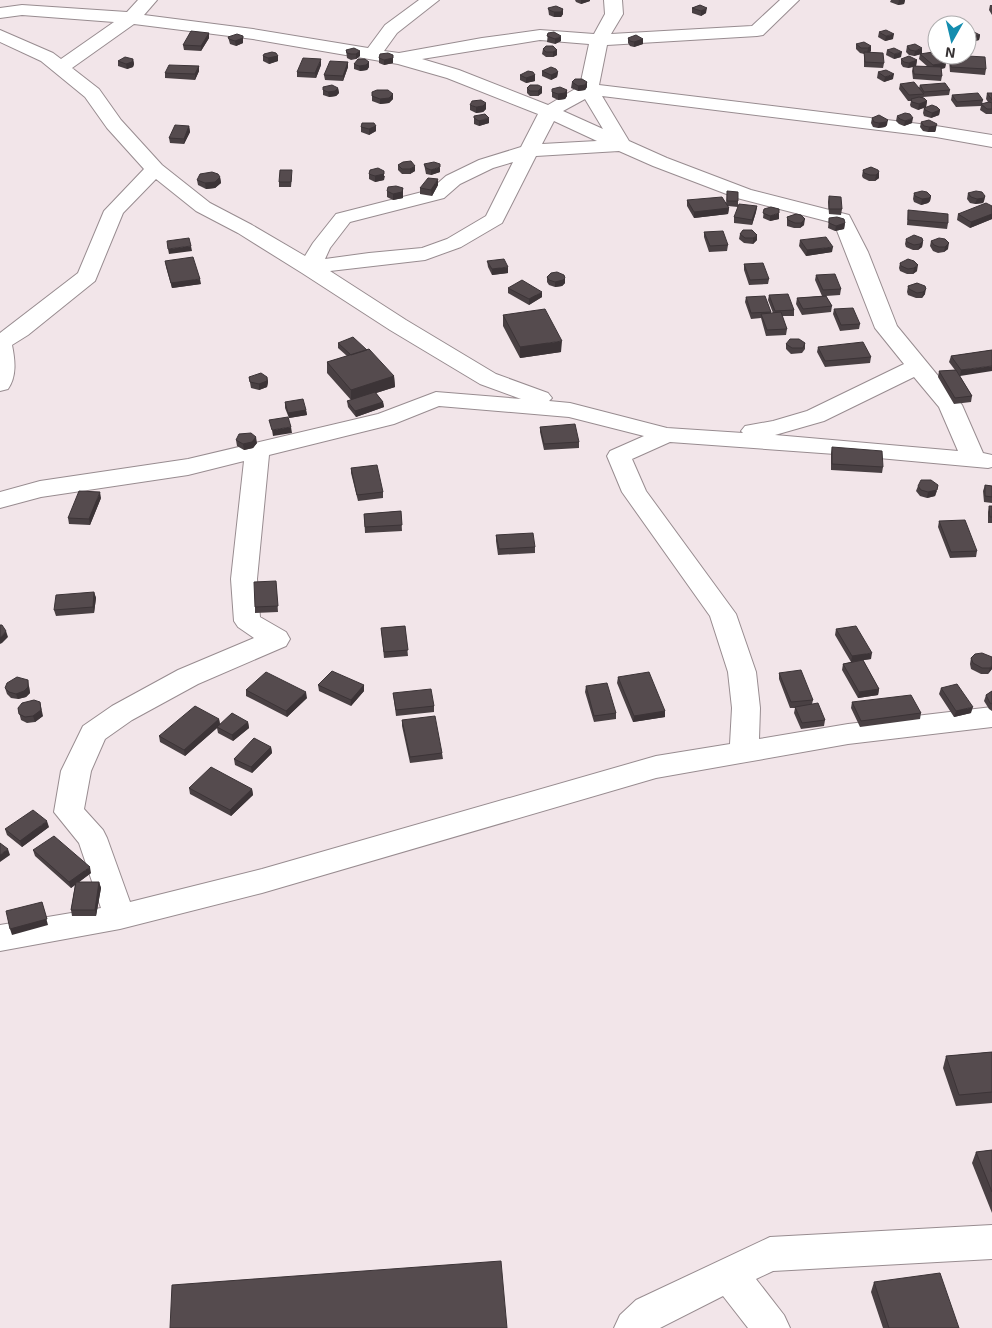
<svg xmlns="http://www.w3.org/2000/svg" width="992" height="1328" font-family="'Exo 2',sans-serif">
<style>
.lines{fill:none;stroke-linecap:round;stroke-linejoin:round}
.minor-casing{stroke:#988c90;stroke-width:2}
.minor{fill:#fff;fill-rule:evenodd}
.wall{fill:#494043}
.shaded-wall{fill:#3c3437}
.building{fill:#554b4e;stroke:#3c3437}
</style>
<rect width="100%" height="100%" fill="#f2e5e9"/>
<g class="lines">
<g class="minor-casing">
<path id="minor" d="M138,0H157L144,15L253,29L368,48L385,25L419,0H439L397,33L384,51L399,53L482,38L540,30L594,34L605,14L604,0H622L623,14L611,34L752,26L780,0H799L763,35L757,36L607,45L599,85L936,126L992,135V147L936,137L602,96L629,141L667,158L751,190L849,215L868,252L897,326L962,405L983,453L992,455V467L988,468L835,454L670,442L632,459L646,491L736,614L756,672L760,708L759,739L848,724L992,707V727L848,744L656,778L262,893L120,929L0,951V925L101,908L79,843L54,812L61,771L83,726L112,706L178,670L254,638L238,627L234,621L231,579L244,461L188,475L41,497L0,508V492L40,481L188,459L378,414L436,392L521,399L480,384L390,330L302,273L238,233L196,211L156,179L123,213L95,281L28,335L12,345C15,360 17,376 8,389L0,391V333L78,273L104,211L144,169L107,128L85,97L41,61L0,42V30L53,53L61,59L114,22L22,15L0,18V8L22,5L127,12ZM134,24L253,39L398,64L447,78L538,114L521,147L479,160L446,176L430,190L336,214L313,243L305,256L252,225L210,203L162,165L121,120L99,89L72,68ZM540,40L589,44L580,86L548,105L459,70L422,59ZM585,99L603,129L563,111ZM554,121L597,141L542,144ZM619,151L653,166L737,198L834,223L875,328L904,364L807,411L773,421L745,426L741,431L743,433L667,428L570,403L549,401L552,398L548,393L496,374L406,320L330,271L425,260L461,247L502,223L536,156ZM513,162L486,216L447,239L422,248L369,253L325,259L330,248L350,222L444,198L460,184L493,168ZM914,377L939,407L958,451L775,435L824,421ZM439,406L569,417L644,436L610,451L607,456L622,492L710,616L728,672L732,708L730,744L656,756L262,869L130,902L107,838L103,830L84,809L91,771L105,739L132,720L198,684L286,646L290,639L286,632L260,617L257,579L269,455L394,424Z
M992,1225V1259L773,1271L756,1279L784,1315L790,1328H748L723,1296L660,1328H614L620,1315L636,1300L770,1237Z"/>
</g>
<use href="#minor" class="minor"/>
</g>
<path class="wall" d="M575,0H590V1L581,4L576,2Z
M891,0H905L904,4L898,5L890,2Z
M700,5L706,13L701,16L692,13V8Z
M990,5H992V15L989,10Z
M548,8L563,9V14L561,17H554L549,15Z
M879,32L893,39L885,41L878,37Z
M209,33V38L201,51L184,50L183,45Z
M548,33L561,41L555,44L547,42Z
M967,33L980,35L979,40L971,42L967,40Z
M243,36V43L236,46L230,44L228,37Z
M628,38L643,39V44L634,47L630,46L628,43Z
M856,44L871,46V51L870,52L884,63L883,68L864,67V54L860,53L856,49Z
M907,46L922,54L946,63L945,68L941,69L942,76L941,81L913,79L912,71L913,67L908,68L903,67L901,64V59L917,60L916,66H915L928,67L919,59L920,54L914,56L909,55L906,52Z
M543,49L557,50V55L553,57H546L542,54Z
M346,50L360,51V56L356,59L351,60L347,58Z
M887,50L901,57L894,59L886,55Z
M393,55V63L384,65L379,63V58Z
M950,55L986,69L985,75L950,72L949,60Z
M263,56H278V61L269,64L263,61Z
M133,59L134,64L133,67L127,69L118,66V61Z
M348,62V67L343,81L325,80L324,75Z
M354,64L369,67L367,70L360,71L354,69Z
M321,65L316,78L297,77V72Z
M199,66V71L195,80L165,78V73Z
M542,71L558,72L557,77L551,80L542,76Z
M878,72L893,79L884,82L877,78Z
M520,75H535V81L526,83L520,80Z
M572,82H587V87L585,90L578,91L571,88Z
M900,84L919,88L920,85L950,90L949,95L923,97V98L927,101L926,107L918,110L911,107L910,105L911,101H908L899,89Z
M542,87V93L538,96H530L527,93V88Z
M338,88L339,93L336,96L329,97L323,95V90Z
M552,89L567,90V96L565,99L558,100L552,97Z
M372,92L393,99L389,103L380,104L372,101Z
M987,93H992V114H986L980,110L981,106L956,107L951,100L952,95L983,100L982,104L988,102L986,99Z
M470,105L486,109L483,112L476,113L470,110Z
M924,108L940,110L939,115L931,118L924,116L923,113Z
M474,116L489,123L479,126L474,124Z
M897,116L912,123L904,126L899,124L896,121Z
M872,118L887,125L885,127L878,128L873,127L871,123Z
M921,122L936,129L935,132H928L923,131L920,127Z
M189,126L190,132L184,144L170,143L169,138Z
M376,126V131L369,135L361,132V127Z
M403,162L415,171L410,174H402L398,170V165Z
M424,164L440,172L431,175L426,174Z
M871,167L879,178L875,181H869L863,178L862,176L863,170Z
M369,174L385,176L384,180L375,182L369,179Z
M292,176L291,187H279V182Z
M220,177L221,183L215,188L206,189L198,185L197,180Z
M438,185L432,196L420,194V188Z
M387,191L403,194V198L393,200L387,197Z
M727,191L738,201V207L728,206L729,208L728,214L694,218L687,206V200L726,204Z
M914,193L931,196L930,201L928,203L921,205L914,202L913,199Z
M968,193L985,196L984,201L983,203L975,204L970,203L967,199Z
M829,196L842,209L841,215L829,214L828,202Z
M757,206L756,212L752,225L734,223V217Z
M992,206V219L970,228L957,220L958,214Z
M764,209L779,219L770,221L763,218Z
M908,210L948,223L947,229L907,225Z
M796,214L804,225L800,228H794L787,226V217Z
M829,218L845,223L844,229L835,231L828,228Z
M743,230L757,240L753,244L744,243L739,239L740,234Z
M704,232L728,245L727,251L709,252L704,237Z
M906,239L923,241L922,247L918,250H913L906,247L905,244Z
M945,239L948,249L944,252L938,253L933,251L930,246L931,241Z
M800,240L832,252L806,256L799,246Z
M165,261L201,284L172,288L166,267Z
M487,261L508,273L492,275L488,267Z
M914,261L917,271L913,274H907L900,271L899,268L900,263Z
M744,264L769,279L768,284L749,285L744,270Z
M816,275L841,289L840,295L826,296L832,306L831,312L802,315L796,304L797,298L822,296L815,280Z
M547,277L565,278V283L562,286L555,287L549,285L547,282Z
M917,283L925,294L922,298H916L908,295L907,292L908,286Z
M508,288L542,297L529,305L508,293Z
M769,295L794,310V316H782L787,329L786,335L766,336L761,318L751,319L745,302L746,297L771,312V313H773L768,300Z
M834,309L860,324L859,329L840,331L833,314Z
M503,315L561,352L520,358L503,326Z
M338,343L394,376L395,387L376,393L383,402L384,407L356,417L348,407L347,401L351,400L327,373V362L347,356L338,348Z
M805,343V349L802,353L791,354L786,349V344Z
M818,347L871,357L870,363L825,367L817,352Z
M992,350L960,376L972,396L971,402L954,404L938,377L939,371L955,370L949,362L951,356Z
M249,377H267L268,382L267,387L259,390L251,388Z
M285,402L306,410L307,415L289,418L285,408Z
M540,427L579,442V448L544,450L540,432Z
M236,440L257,443L253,448L244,450L237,446Z
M832,447L883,467L882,473L831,470V453Z
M351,468L383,492V498L358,501L351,473Z
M985,485L992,486V503L984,502L983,491Z
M918,486L937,491L935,496L927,498L920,496L916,491Z
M101,498L90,525L69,524L68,518Z
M989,506H992V523H988V512Z
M401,511L402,531L365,533L364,514Z
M939,521L977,551L976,557L950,558L938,527Z
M496,535L535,547V553L498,555L496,541Z
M276,581L278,612L255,613V607Z
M94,592L96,598L94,613L56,616L54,610Z
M405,626L408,656L384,658L381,628Z
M836,629L871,659L863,660L879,689L878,695L858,698L842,670L843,664L851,662L835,635Z
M971,658L992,669L988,674H981L971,669L970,664Z
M779,673L813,700L812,704L825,720L824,726L801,729L794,713L795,708H790L779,679Z
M618,677L665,711V717L633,722L617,683Z
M318,685H364V691L351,706L319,691Z
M29,686L30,693L26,697L18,699L11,698L7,694L5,688Z
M586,686L616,713V719L594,722L585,692Z
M941,688L971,713L954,717L939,694Z
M246,690L307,698L287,717L246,696Z
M992,691V711L989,709L984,701L986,695Z
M393,693L434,706V712L396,716Z
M852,702L921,713L920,719L860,727L851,708Z
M18,708L43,716L35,722L27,723L21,720Z
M219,719L220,724L248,722L249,728L233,741L218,733L217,728L185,756L160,742L159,736Z
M402,720L442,753L443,759L410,763L402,726Z
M271,747L272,753L252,773L235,765L234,759Z
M189,788L252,789L253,795L231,816L190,794Z
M49,827L22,847L7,835L5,829Z
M33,850L91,873L79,882H99L101,888L96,916H72L71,910L75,885L71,888L35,856Z
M992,1052V1103L956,1106L943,1068L946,1056Z
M992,1150V1213L972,1163L976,1152Z
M874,1282L959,1328H883L871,1292Z"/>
<path class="shaded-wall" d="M581,0H590V1L581,4Z
M899,0H905L904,4L898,5Z
M707,8L706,13L701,16V11Z
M563,9V14L561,17H554V12Z
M209,33V38L201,51V46Z
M894,34L893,39L885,41L886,36Z
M980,35L979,40L971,42L972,37Z
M561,36V41L555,44V39Z
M243,38V43L236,46L235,41Z
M643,39V44L634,47V42Z
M871,46V51L867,54L868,48Z
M922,48V54L914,56L915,51Z
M557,50V55L553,57V52Z
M360,51V56L356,59V54Z
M902,52L901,57L894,59V54Z
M393,55V63L384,65V60Z
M278,56V61L269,64L268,58Z
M133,59L134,64L133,67L127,69L126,64Z
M321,59V65L316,78L315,73Z
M917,60L916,66L908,68L909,63Z
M348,62V67L343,81V76Z
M369,62V67L367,70L360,71L359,66Z
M946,63L945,68L932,70L933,65Z
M199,66V71L195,80V74Z
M558,72L557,77L551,80V75Z
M894,74L893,79L884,82L885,77Z
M535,75V81L526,83V78Z
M587,82V87L585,90L578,91V86Z
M542,87V93L538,96V91Z
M338,88L339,93L336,96L329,97L328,92Z
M567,90V96L565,99L558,100V94Z
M393,94V99L389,103L380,104V99Z
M927,101L926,107L918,110L919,104Z
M486,103V109L483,112L476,113V107Z
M940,110L939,115L931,118L932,113Z
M489,118V123L479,126V121Z
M913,118L912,123L904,126L905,121Z
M888,120L887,125L885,127L878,128L879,123Z
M937,124L936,129L935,132H928L929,127Z
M189,126L190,132L184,144V139Z
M376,126V131L369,135V129Z
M415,166V171L410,174V169Z
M440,167V172L431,175V170Z
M384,171V180L375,182V176Z
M879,172V178L875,181L876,175Z
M220,177L221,183L215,188L206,189L205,183Z
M438,179V185L432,196L431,190Z
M403,188V198L393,200V194Z
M931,196L930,201L928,203L921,205L922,199Z
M985,196L984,201L983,203L975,204L977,199Z
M757,206L756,212L752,225V220Z
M729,208L728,214L694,218V212Z
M779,213V219L770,221V216Z
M992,214V219L970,228L971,222Z
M805,219L804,225L800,228L801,223Z
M845,223L844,229L835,231L836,226Z
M757,235V240L753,244V238Z
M923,241L922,247L918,250L920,244Z
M949,243L948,249L944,252L945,247Z
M191,246L192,251L169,254L168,249Z
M833,247L832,252L806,256L807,250Z
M918,265L917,271L913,274L914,268Z
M508,267V273L492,275V269Z
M565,278V283L562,286L555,287V282Z
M200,279L201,284L172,288L171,283Z
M926,289L925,294L922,298L923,292Z
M542,292V297L529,305V299Z
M562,341L561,352L520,358V347Z
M992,366V371L960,376L961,370Z
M394,376L395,387L351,401V390Z
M267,377L268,382L267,387L259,390V384Z
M383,402L384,407L356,417L355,411Z
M306,410L307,415L289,418L288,413Z
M291,427L292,433L273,436L272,430Z
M256,437L257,443L253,448L244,450L243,444Z
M938,485L935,496L927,498L928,492Z
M100,492L101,498L90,525L89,519Z
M94,592L96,598L94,613L93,607Z
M6,631L8,637L2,643L0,644V638Z
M872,653L871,659L851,662L852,656Z
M992,665V669L988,674L990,668Z
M28,680L30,693L26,697L18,699L16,694Z
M364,685V691L351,706V700Z
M879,689L878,695L858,698L859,692Z
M306,692L307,698L287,717L286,711Z
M40,702L43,716L35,722L33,716Z
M973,707L971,713L954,717L956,711Z
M665,711V717L633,722L634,716Z
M219,719L220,725L217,727V728L185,756L184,750Z
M248,722L249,728L233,741L232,735Z
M271,747L272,753L252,773L251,767Z
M252,789L253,795L231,816L230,810Z
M47,821L49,827L22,847L20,841Z
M8,849L10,855L0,862V855Z
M90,867L91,873L71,888L69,882Z
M99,882L101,888L96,916L95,910Z
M42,902L48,925L12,935L10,929Z"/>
<path class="building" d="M700,5L707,8L701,11L692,8Z
M556,6L563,9L561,12H554L549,10L548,8Z
M886,30L894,34L886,36L879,32Z
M191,31L209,33L201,46L183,45Z
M972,31L980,35L972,37L967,35V33Z
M554,32L561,36L555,39L547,36L548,33Z
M237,34L243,36V38L235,41L229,39L228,37Z
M636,35L643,39L634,42L630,41L628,38Z
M864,42L871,46L868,48H861L856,44Z
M915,44L922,48L915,51L910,50L907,46Z
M546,46H553L557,50L553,52H546L543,49Z
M354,48L360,51L356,54H351L347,53L346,50Z
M894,48L902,52L894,54L887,50Z
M272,52L276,53L278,56L268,58L263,56L264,54Z
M864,52L883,53L884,63L865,62Z
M933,52L937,55L946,63L933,65L920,54Z
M388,53L393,55V58L384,60L379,58L380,54Z
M950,55L985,57L986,69L951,67Z
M909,56L917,60L909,63L904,62L901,59Z
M125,57L133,59L132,62L126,64L118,61Z
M303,58L321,59L315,73L297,72Z
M358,59H365L369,62L366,65L359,66L354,64Z
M330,61L348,62L343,76L324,75Z
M169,65L199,66L195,74L165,73Z
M913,66L941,67L942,76L914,74Z
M551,67L556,69L558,72L551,75L542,71Z
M886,70L894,74L885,77L878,72Z
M528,71L533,72L535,75L526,78L520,75Z
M575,79H582L587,82L585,85L578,86L572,82Z
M914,82L924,94L909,95L900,84Z
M945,83L950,90L924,92L920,85Z
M332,85L338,88L335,91L328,92L323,90V87Z
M530,85H538L542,87L538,91H530L527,88Z
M560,87L567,90L565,93L558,94L552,92V89Z
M377,90H388L393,94L389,98L380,99L372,96V92Z
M978,93L983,100L957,102L952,95Z
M987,93H992V100Z
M919,97L924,98L927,101L919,104L912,102L911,99Z
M481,100L486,103L483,106L476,107L470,105L472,101Z
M989,102L992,103V109H987L981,104Z
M932,105L937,107L940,110L932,113L925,110L924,108Z
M905,113L910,114L913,118L905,121L900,119L897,116Z
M485,114L489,118L479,121L474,118V116Z
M879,115L888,120L886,122L879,123L874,122L872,118Z
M929,120L937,124L936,126L929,127L924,126L921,122Z
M362,123H374L376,126L369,129L361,127Z
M175,125L189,126L184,139L169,138Z
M411,161L415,166L410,169H402L398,165L403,162Z
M434,162L440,164V167L431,170L426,168L424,164Z
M871,167L878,170L879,172L876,175H870L864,173L863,170Z
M378,168L384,171V174L375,176L369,174L370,170Z
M280,170H292L291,182H279Z
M212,172L218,174L220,177L215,182L205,183L197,180L200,174Z
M428,178L438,179L431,190L420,188Z
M396,186L403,188L402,192L393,194L387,191L388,187Z
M727,191L738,192V201H727Z
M922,191L927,192L931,196L929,198L922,199L915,196L914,193Z
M976,191L982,192L985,196L984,198L977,199L971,197L968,193Z
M829,196L841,197L842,209H829Z
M722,197L729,208L694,212L687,200Z
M986,203L992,206V214L971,222L958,214Z
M739,204L757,206L752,220L734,217Z
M771,207L779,209V213L770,216L763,213L764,209Z
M908,210L948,214V223L908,220Z
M796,214L801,215L805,219L801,223H795L788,220L787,217Z
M837,217L844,219L845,223L836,226L829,223V218Z
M743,230H752L757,235L753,238H745L740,234Z
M723,231L728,245L710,246L704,232Z
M914,235L922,238L923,241L920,244L914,245L907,242L906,239Z
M826,237L833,247L807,250L800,240Z
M189,238L191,246L168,249L167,241Z
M939,238L945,239L949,243L945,247H939L934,245L931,241Z
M193,257L200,279L171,283L165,261Z
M504,259L508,267L492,269L487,261Z
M908,259L914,261L918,265L914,268L908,269L901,266L900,263Z
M763,263L769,279L750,280L744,264Z
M557,272L564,275L565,278L563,280L555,282L549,280L547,277L551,273Z
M835,274L841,289L823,290L816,275Z
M522,280L542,292L529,299L508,288Z
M917,283L925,286L926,289L923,292L917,293L909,289L908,286Z
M788,294L794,310L775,311L769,295Z
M765,296L771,312L751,313L746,297Z
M826,296L832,306L803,309L797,298Z
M853,308L860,324L841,325L834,309Z
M545,309L562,341L520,347L503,315Z
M781,312L787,329L767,330L761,314Z
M353,337L367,350L351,355L338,343Z
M790,339H799L805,343L803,348H792L786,344Z
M863,342L871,357L825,361L818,347Z
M369,349L394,376L351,390L327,362Z
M992,350V366L961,370L951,356Z
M956,370L972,396L955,398L939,371Z
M261,373L267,377V381L259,384L250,382L249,377Z
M375,392L383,402L355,411L347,401Z
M303,399L306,410L288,413L285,402Z
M288,417L291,427L272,430L269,420Z
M575,424L579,442L544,444L540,427Z
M251,433L256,437L252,442L243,444L236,440L239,434Z
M832,447L882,451L883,467L832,464Z
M377,465L383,492L357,495L351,468Z
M921,480H931L938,485L937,490L928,492L921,490L918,486Z
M985,485L992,486V497L985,496Z
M79,491L100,492L89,519L68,518Z
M989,506H992V517H990Z
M401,511L402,525L365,527L364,514Z
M965,520L977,551L951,552L939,521Z
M533,533L535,547L499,549L496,535Z
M276,581L278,606L255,607L254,582Z
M94,592L93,607L54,610L56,595Z
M0,625H2L6,631L0,638Z
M405,626L408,650L384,652L381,628Z
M856,626L872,653L852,656L836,629Z
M982,653L992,657V665L990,668H982L973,663L971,658L975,654Z
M863,660L879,689L859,692L843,664Z
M801,670L813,700L791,702L779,673Z
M332,671L364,685L351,700L318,685Z
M266,672L306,692L286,711L246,690Z
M649,672L665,711L634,716L618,677Z
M17,677L28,680V687L24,691L16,694L9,692L5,688L7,683Z
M607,683L616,713L594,716L586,686Z
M957,684L973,707L956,711L941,688Z
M431,689L434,706L396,710L393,693Z
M992,691V704L990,703L986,695Z
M911,695L921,713L861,721L852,702Z
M34,700L40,702L41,710L33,716L25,717L19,714L18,708L22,703Z
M818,703L825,720L802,723L795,707Z
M195,706L219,719L184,750L159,736Z
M232,713L248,722L232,735L217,727Z
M435,716L442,753L410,757L402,720Z
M254,738L271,747L251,767L234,759Z
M211,767L252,789L230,810L189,788Z
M33,810L47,821L20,841L5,829Z
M54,836L90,867L69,882L33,850Z
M0,843L8,849L0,855Z
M76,882H99L95,910H71Z
M42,902L47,919L10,929L6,911Z
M992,1052V1092L959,1095L946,1056Z
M992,1150V1192L976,1152Z
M501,1261L507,1328H170L172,1285Z
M940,1273L959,1328H889L874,1282Z"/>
<g transform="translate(952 40) rotate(188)"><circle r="24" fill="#ffffff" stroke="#aeacad"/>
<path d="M0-4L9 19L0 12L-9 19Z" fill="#148daf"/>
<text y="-8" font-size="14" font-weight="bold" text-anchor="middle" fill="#353031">N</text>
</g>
</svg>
